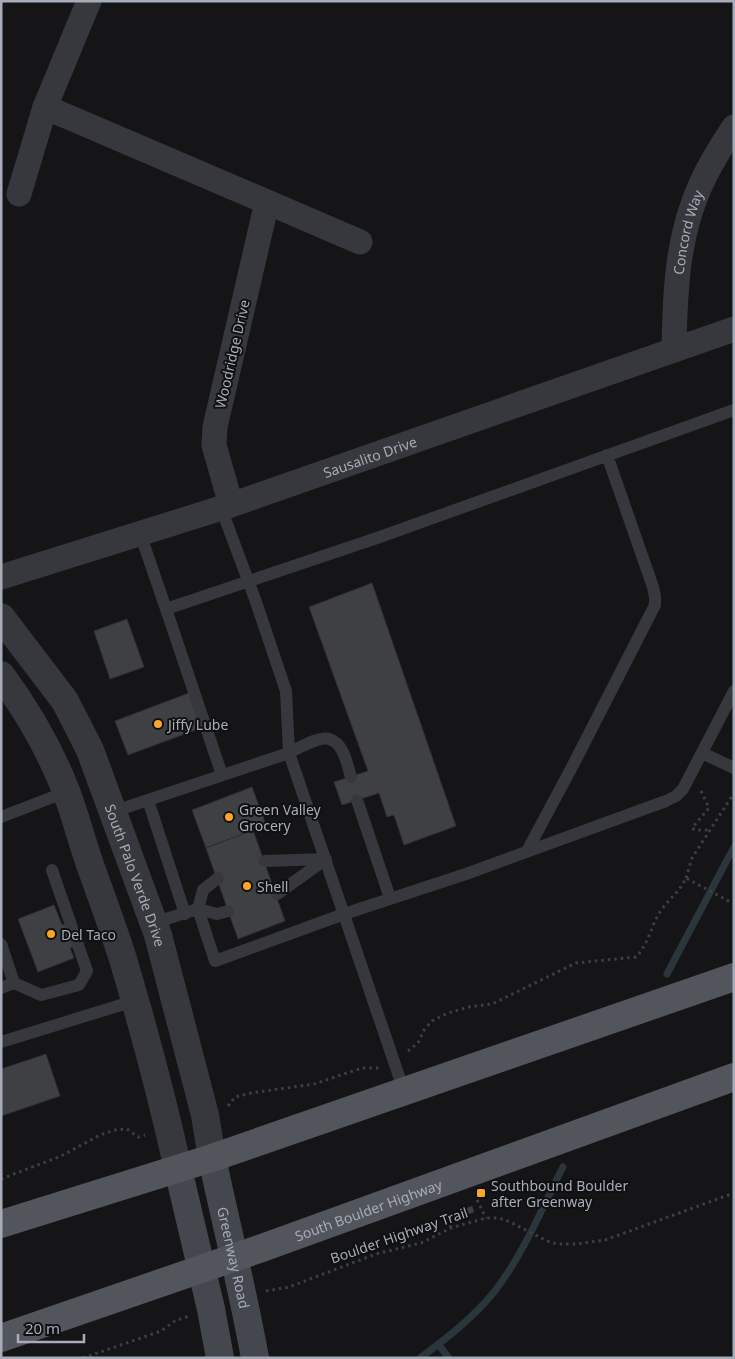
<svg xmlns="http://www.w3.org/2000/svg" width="735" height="1359" font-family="'Noto Sans',sans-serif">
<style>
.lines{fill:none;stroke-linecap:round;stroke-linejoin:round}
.stream{stroke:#2a363c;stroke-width:7}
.building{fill:#3f4044;stroke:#2f2f34}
.path{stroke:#3c3f44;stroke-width:3;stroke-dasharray:2.5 4;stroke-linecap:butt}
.service{stroke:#36383d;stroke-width:12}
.minor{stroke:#36383d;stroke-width:25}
.tertiary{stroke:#36383d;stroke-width:28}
.secondary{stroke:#44474d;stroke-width:28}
.primary{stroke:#52555c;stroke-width:28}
.poi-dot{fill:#fea527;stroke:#101012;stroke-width:2}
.labels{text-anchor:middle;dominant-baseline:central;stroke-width:4;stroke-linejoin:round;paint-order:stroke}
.street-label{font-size:14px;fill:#a6adb8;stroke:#101012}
.poi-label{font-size:14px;fill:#a6adb8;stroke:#101012;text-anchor:start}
</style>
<rect width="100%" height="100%" fill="#151517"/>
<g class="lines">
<path class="stream" d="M667,974L734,847
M438,1344L449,1358
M420,1358C447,1338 473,1318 494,1292C523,1255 542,1208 563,1167"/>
</g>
<path class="building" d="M372,583L456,826L404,845L394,815L387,817L379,793L342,805L334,782L368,771L309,607Z
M127,619L144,667L110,679L94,631Z
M189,693L201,728L128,755L115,721Z
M252,787L266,825L206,848L192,810Z
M253,830L285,921L238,939L206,848Z
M54,905L62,925L73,921L82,944L70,948L74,958L38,972L18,919Z
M46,1054L60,1096L1,1116V1069Z
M472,1206L474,1212L456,1219L454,1214Z"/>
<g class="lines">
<path class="path" d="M701,791L709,808L692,828L695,830H710
M686,878L692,858L734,793
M408,1051L418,1043L424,1030L432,1021L448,1013L469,1007L492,1004L576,963L636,957C650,942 651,924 662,909C670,898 680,891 686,878L734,904
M228,1106L235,1097L251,1093L314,1084L362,1068H379
M1,1179L61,1156L100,1135L115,1130L127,1129L138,1137L145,1135
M477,1200L486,1218
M446,1213L451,1228
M266,1291L289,1287L376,1254L421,1243L451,1228L486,1218H499L510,1222L547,1241L557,1244H576L605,1240L734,1193
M83,1358L161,1331L175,1321L189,1316"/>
<path class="service" d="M221,508L255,599L286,691L289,753L404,1091
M140,533L166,609L377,538L734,410
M166,609L222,775
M702,753L734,768
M148,800L185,914
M357,800L390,898
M112,812C169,793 226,774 283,755C295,751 318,735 329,739C344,743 347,764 351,777
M1,817L66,792
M527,851L572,767L655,605V597L653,587L607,455
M265,861L326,859L277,894
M218,878L203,890L198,909L217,914L228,911
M153,923L198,909L215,961L344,914L466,874L666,801L676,796L683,789L734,691
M1,944L14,983L1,988
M14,983L41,995L79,985L87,971L52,870
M1,1042L134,1001"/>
<g class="minor">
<path d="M89,1L45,107L267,202L215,427L214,445L231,505"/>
<path d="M19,194L45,107"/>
<path d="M267,202L360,242"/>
<path id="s1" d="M674,349C675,292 677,236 701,184C710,164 722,145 734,127"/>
<path id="s2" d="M1,577L231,505L734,329"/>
</g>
<g class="tertiary">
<path id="s3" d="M1,617L65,701L90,750L158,935L205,1115L212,1158"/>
<path d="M1,675C27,710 50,750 66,791C76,817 83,846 93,873C103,901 113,928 122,956C143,1026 162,1097 178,1169"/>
</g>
<g class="secondary">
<path id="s4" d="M212,1158C226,1224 243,1291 255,1358"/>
<path d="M178,1169L211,1309L220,1358"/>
</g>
<g class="primary">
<path d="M1,1224L212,1158L734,977"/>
<path id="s5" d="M1,1338L262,1248L734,1077"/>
</g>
</g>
<g class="poi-dot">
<circle cx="158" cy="724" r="5"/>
<circle cx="229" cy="817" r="5"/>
<circle cx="247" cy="886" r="5"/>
<circle cx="51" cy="934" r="5"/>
<rect x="476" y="1188" width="10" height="10" rx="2.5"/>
</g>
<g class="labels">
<g class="street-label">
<text stroke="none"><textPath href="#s1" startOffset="118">Concord Way</textPath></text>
<text transform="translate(232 354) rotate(-77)">Woodridge Drive</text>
<text stroke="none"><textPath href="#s2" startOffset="388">Sausalito Drive</textPath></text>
<text stroke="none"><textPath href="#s3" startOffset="294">South Palo Verde Drive</textPath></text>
<text stroke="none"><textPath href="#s5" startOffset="389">South Boulder Highway</textPath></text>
<text transform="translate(399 1235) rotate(-19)">Boulder Highway Trail</text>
<text stroke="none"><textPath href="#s4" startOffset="102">Greenway Road</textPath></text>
</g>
<g class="poi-label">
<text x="168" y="724">Jiffy Lube</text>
<text x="239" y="809">Green Valley<tspan x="239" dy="16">Grocery</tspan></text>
<text x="257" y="886">Shell</text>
<text x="61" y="934">Del Taco</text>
<text x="491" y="1185">Southbound Boulder<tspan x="491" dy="16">after Greenway</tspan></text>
</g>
</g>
<rect width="735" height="1359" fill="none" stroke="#a6adb8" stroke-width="5"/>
<path d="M18 1334v8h66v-8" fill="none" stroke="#a6adb8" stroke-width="2.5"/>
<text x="25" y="1334" font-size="15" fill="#a6adb8" stroke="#101012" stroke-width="4" paint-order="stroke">20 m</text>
</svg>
